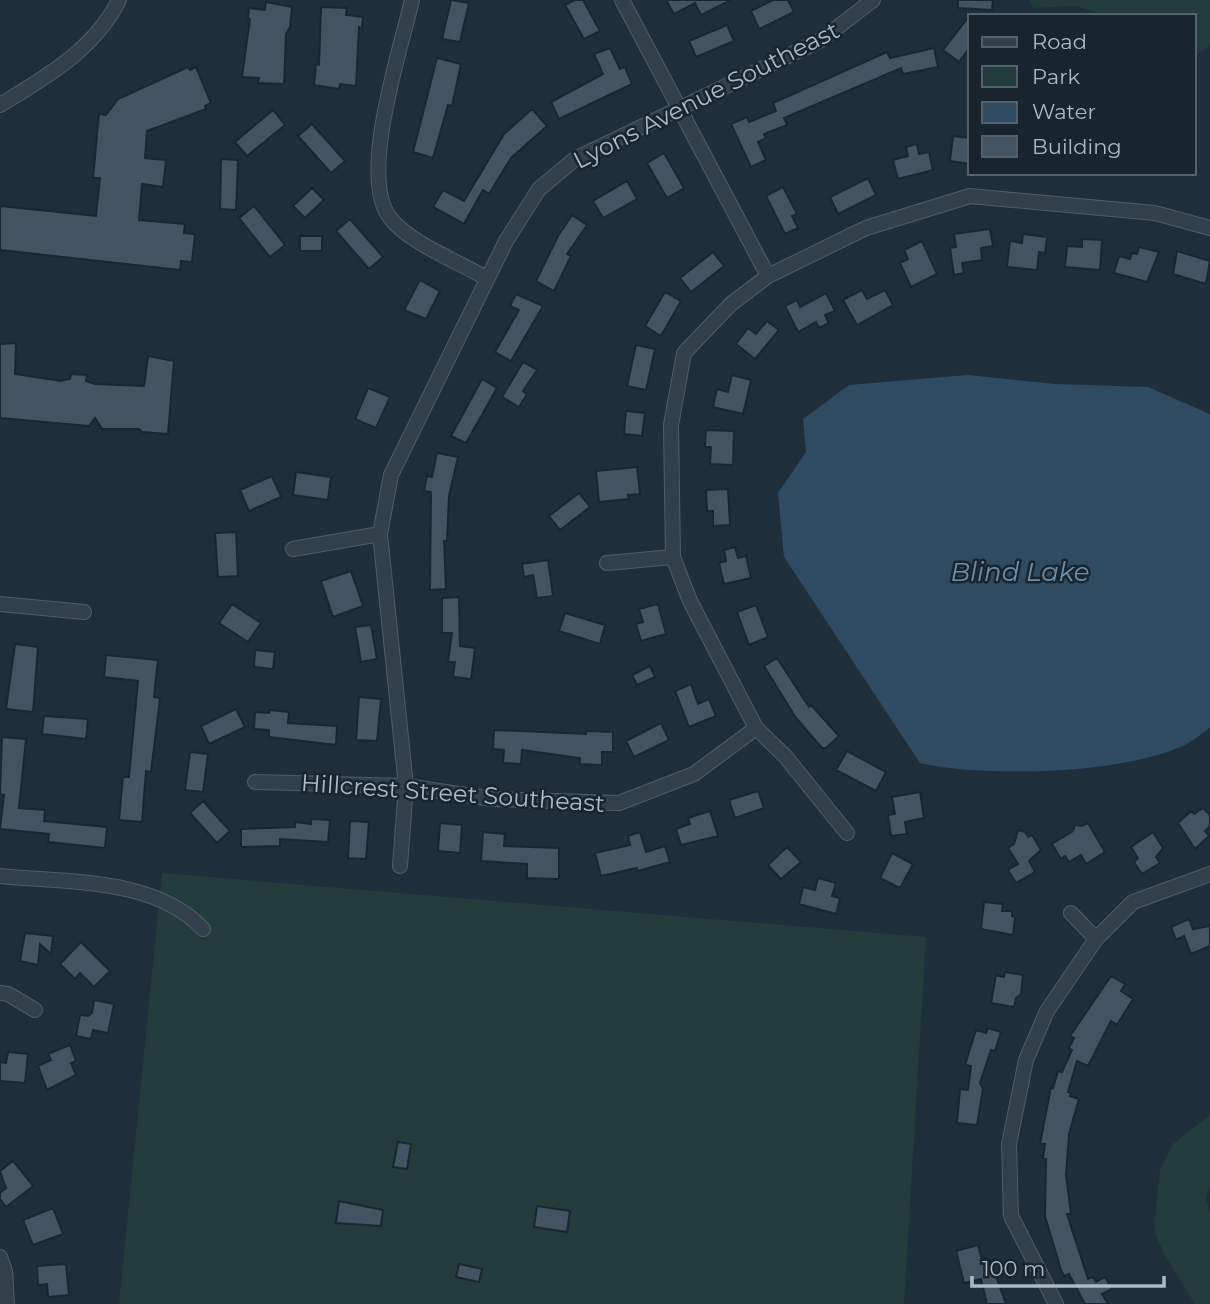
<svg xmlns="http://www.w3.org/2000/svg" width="1210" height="1304" font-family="Montserrat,sans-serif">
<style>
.green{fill:#213c3b}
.water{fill:#2e4b62}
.building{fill:#425462;stroke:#1a2731;stroke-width:2}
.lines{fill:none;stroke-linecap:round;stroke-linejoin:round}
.minor-casing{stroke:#505d68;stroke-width:16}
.minor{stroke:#32404b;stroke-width:14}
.labels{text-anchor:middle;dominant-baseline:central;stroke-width:5;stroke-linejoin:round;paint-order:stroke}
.street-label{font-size:24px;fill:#adbac7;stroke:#18252f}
.water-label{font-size:26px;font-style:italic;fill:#6a90ae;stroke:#18252f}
</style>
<rect width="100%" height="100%" fill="#1f2e3b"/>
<path class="green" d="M1030,0H1210V45L1194,57V16H1109L1076,6L1033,8Z
M162,873L926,937L904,1304H119Z
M1210,1115V1184L1206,1198L1210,1213V1304H1195L1164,1254L1154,1230L1160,1170L1173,1144Z"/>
<path class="water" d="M968,375L1055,384L1148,387L1210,414V728C1201,734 1192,742 1183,746C1120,774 987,778 920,763L784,557L778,493L806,452L803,419L849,385Z"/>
<path class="building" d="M451,0L469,3L460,42L442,39Z
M575,0H583L600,31L584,39L565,5Z
M666,0H731L701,15L695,3L674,14Z
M773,0H788L794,12L759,29L751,11Z
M958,0H993L992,10L958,8Z
M266,2L292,7L290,27L286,34L284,84L258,83L259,78L242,77L250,19H248L249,8L265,10Z
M321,7L347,8L346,15L363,17L362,28L359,27L356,86L340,84L339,89L314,85L316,64L319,65Z
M970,15V47L959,62L943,50Z
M727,25L734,41L696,57L689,41Z
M610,48L620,69L625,67L632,84L559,119L551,102L603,74L594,54Z
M934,48L938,67L903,74L901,68L784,118L787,125L764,134L766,138L758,142L766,160L751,167L731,124L747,117L749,122L776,111L773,103L887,52L890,58Z
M437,58L461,64L452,106L448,105L433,158L413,152Z
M188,67L190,70L196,67L211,103L205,106L206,109L147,131L145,158L166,160L163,187L142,184L139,220L185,224L184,233L195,234L192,262L181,261L180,270L0,250V206L96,216L100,178H93L99,114L106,115L118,99Z
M532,109L547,126L511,158L489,194L483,190L464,224L433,207L443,190L464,201L504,134Z
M273,110L285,125L247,156L235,142Z
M312,124L345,161L331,173L298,136Z
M953,136L970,138V164L950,161Z
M917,144L919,154L929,152L933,170L898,179L893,160L908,156L906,147Z
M664,153L684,188L667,198L647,163Z
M221,159L238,160L236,210L220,209Z
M868,178L876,195L838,214L830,197Z
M627,181L637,199L603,218L593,201Z
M783,187L797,214L792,216L798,228L785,234L766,196Z
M312,188L324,200L305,218L293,206Z
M254,206L285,245L270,257L239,218Z
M572,215L587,225L567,254L571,256L554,291L536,281L558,236Z
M350,219L383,257L369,269L336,231Z
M990,229L993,246L981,248L982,260L962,263L964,273L954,275L950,248L956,247L954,234Z
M1023,234L1047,237L1045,253L1039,252L1037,270L1007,267L1010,241L1022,243Z
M300,236H322V251H300Z
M1082,239L1102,240L1100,270L1065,267L1067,246L1082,247Z
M922,241L937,274L911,287L900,263L908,259L904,250Z
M1139,247L1159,252L1147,282L1114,273L1119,256L1130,259L1132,253L1137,254Z
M1177,251L1210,261L1206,284L1173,274Z
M713,252L724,266L691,292L680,278Z
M420,280L440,291L426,319L404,310Z
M862,290L867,299L885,290L893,305L857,325L843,300Z
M665,292L681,301L661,336L645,326Z
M826,293L835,311L825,315L829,323L819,328L816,322L798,332L785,306L797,300L800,307Z
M516,294L543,306L511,361L495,352L519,310L510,306Z
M767,321L779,330L755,359L736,344L748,328L756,334Z
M16,343L15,374L61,381L70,379L71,374L87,375L86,381L95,384L144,386L148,356L174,361L168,434L142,432L139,429H102L95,418L89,426L0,418V344Z
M636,345L655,349L646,390L627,386Z
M523,362L537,370L523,391L527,394L519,407L502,397Z
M732,375L751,380L743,414L713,407L717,389L728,392Z
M482,379L497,388L466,443L451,436Z
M368,388L390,397L376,428L355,419Z
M626,411L645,413L642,436L624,434Z
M706,430L734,431L733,465L710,464L711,447H705Z
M437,453L458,457L449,496L447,541H444L446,589L430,590L431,492L424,491L427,476L432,477Z
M637,467L640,494L628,495L629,499L599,502L596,471Z
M296,472L331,477L328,500L293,495Z
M272,476L281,497L249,511L240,490Z
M728,489L730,525L713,526V511H707L706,490Z
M579,493L590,507L560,530L549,516Z
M236,532L238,576L218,577L215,533Z
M735,547L738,558L746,556L751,578L724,584L719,563L726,561L724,550Z
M548,560L553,596L537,598L533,575L524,577L522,564Z
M351,571L363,606L333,617L321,581Z
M459,597L460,646L475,648L471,679L453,677L455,662H448L452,633H442V598Z
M232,604L261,623L248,642L219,623Z
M658,604L666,634L641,641L636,624L643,622L639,609Z
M756,605L768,637L749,645L737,612Z
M565,613L605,625L600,644L559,631Z
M371,625L377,659L361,662L355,627Z
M15,644L38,647L33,712L6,709Z
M255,650L275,652L273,669L254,667Z
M106,655L158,660L154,697L160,698L151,772L146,771L142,822L119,820L123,777H129L138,681L104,677Z
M777,658L809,707L811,705L839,736L826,748H822L796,718L764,666Z
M650,666L655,677L637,685L632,675Z
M691,684L698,704L709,699L716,716L689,727L675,691Z
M359,697L381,699L377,741L356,740Z
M236,709L245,727L209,744L201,726Z
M270,710L289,712L288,723L337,726L336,745L269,737V730L254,729L255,712L269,713Z
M44,716L88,719L86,739L42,734Z
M661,723L669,740L634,757L626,741Z
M494,730L586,734V731L613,732V752H602V765L580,764V758L522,750L521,764L503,763L504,750L493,749Z
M2,737L26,739L19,808L45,810L44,821L107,827L105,848L48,842L49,834L0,829L4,795L0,794Z
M847,751L886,772L876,791L836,770Z
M190,752L208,754L203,792L185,790Z
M758,791L764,808L735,818L729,800Z
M920,792L924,818L905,822L907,834L891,836L888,815L895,814L892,797Z
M203,801L230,831L217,843L190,813Z
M1203,808L1210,815V826L1205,831L1209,836L1195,849L1178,823L1191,811L1194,814Z
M710,811L718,836L681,845L676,829L690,824L688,818Z
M311,819L330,820L328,842L280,839V846L241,847V829L295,827V822L311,824Z
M350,821L369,822L366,859L348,858Z
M440,823L462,825L460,853L438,851Z
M1088,823L1105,852L1086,864L1081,855L1069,862L1065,856L1061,859L1052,844L1073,831L1075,825L1082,826Z
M1018,830L1025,832L1028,837L1032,835L1041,850L1029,861L1035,872L1016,883L1008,870L1018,864L1008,848L1014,844Z
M483,832L505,834L504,846L559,848V879L527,878V864L481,861Z
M640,832L646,852L665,846L670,862L638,871L637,868L601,876L595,853L630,845L628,836Z
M1153,832L1163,848L1156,857L1160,863L1142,874L1134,862L1138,858L1131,847Z
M787,847L801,862L781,879L768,865Z
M892,853L913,864L900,888L880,878Z
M818,878L836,883L832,896L840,898L836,914L799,904L803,887L815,890Z
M984,902L1003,904L1002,911H1012V916L1015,917L1013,935L981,929Z
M1189,919L1193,929L1210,926V946L1191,954L1184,936L1176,940L1171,927Z
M25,933L53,936L51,954L40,944L38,965L20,961Z
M81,942L110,971L94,987L80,973L75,979L60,964Z
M1005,972L1023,975L1021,994L1016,998L1014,1007L991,1003L996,975L1004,977Z
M1111,976L1125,984L1121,991L1133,999L1117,1025L1111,1021L1088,1066L1077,1061L1068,1092L1071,1093L1070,1096L1079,1099L1069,1134L1066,1175L1071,1214H1067L1088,1279L1093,1277L1096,1282L1105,1277L1112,1289L1102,1294L1108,1304H1085L1069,1274L1064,1276L1061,1270L1045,1216L1046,1159H1043L1045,1144H1040L1051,1087L1053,1088L1058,1071L1062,1072L1072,1050L1069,1048L1074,1038L1070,1036Z
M94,1000L114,1004L108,1033L93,1030L91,1039L76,1036L80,1015L88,1016L92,1013Z
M988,1028L1001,1032L995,1051L991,1050L980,1083L983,1089L977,1125L957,1123L960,1089L968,1090L971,1066L965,1065L976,1030L986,1033Z
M70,1045L76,1061L71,1063L76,1075L47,1090L38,1066L51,1060L48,1054Z
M8,1052L28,1054L25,1083L0,1081V1062L6,1063Z
M398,1142L411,1144L407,1169L393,1167Z
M13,1161L33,1186L6,1207L0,1199V1193L6,1188L0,1171Z
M339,1201L383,1210L381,1226L336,1223Z
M537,1206L570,1211L567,1232L534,1227Z
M53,1208L63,1234L33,1245L23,1220Z
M978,1245L983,1264L991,1262L1006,1304H987L981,1279L964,1283L956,1251Z
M66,1264L69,1295L48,1297L47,1284L38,1285L37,1266Z
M459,1264L482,1269L479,1282L456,1277Z"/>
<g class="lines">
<g class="minor-casing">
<path id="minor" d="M412,0C401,49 357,179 391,219C410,243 459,262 486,278
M622,0L768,276
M0,105C46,77 95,49 119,0
M293,549L380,534
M607,563L673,557
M0,604L84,612
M255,782L406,786L492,799L619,803L694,774L756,728
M847,833L785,756L756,728L690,601L673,557L671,425L684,353L731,304L768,276L866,228L970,196L1155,213L1210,228
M400,866L406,786L380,534L391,475L506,241L539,189L575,159L821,40L873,0
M0,876C66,883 155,877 203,929
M1071,913L1096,939
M0,993L8,994L35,1010
M0,1257L5,1271L7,1304
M1056,1304L1011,1216L1009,1144L1026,1060L1047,1011L1096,939L1133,902L1210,874"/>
</g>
<use href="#minor" class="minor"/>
</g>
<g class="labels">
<g class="street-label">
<text transform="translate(706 95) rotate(-27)">Lyons Avenue Southeast</text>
<text transform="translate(453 793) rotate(4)">Hillcrest Street Southeast</text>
</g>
<g class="water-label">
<text x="1020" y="572">Blind Lake</text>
</g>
</g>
<rect x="968" y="14" width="228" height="161" fill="#18252f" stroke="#54616c" stroke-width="2"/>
<rect x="982" y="37" width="35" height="10" fill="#32404b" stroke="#54616c" stroke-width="2"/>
<text x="1032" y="49" font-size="21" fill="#adbac7">Road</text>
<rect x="982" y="66" width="35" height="21" fill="#213c3b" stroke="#54616c" stroke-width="2"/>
<text x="1032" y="84" font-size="21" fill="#adbac7">Park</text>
<rect x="982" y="102" width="35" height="21" fill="#2e4b62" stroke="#54616c" stroke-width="2"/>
<text x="1032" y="119" font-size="21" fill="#adbac7">Water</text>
<rect x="982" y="136" width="35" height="21" fill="#425462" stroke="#54616c" stroke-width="2"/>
<text x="1032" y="154" font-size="21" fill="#adbac7">Building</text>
<path d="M972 1276v10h192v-10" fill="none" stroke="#adbac7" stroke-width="3.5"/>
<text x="982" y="1276" font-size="21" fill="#adbac7" stroke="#18252f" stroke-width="5" paint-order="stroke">100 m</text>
</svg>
